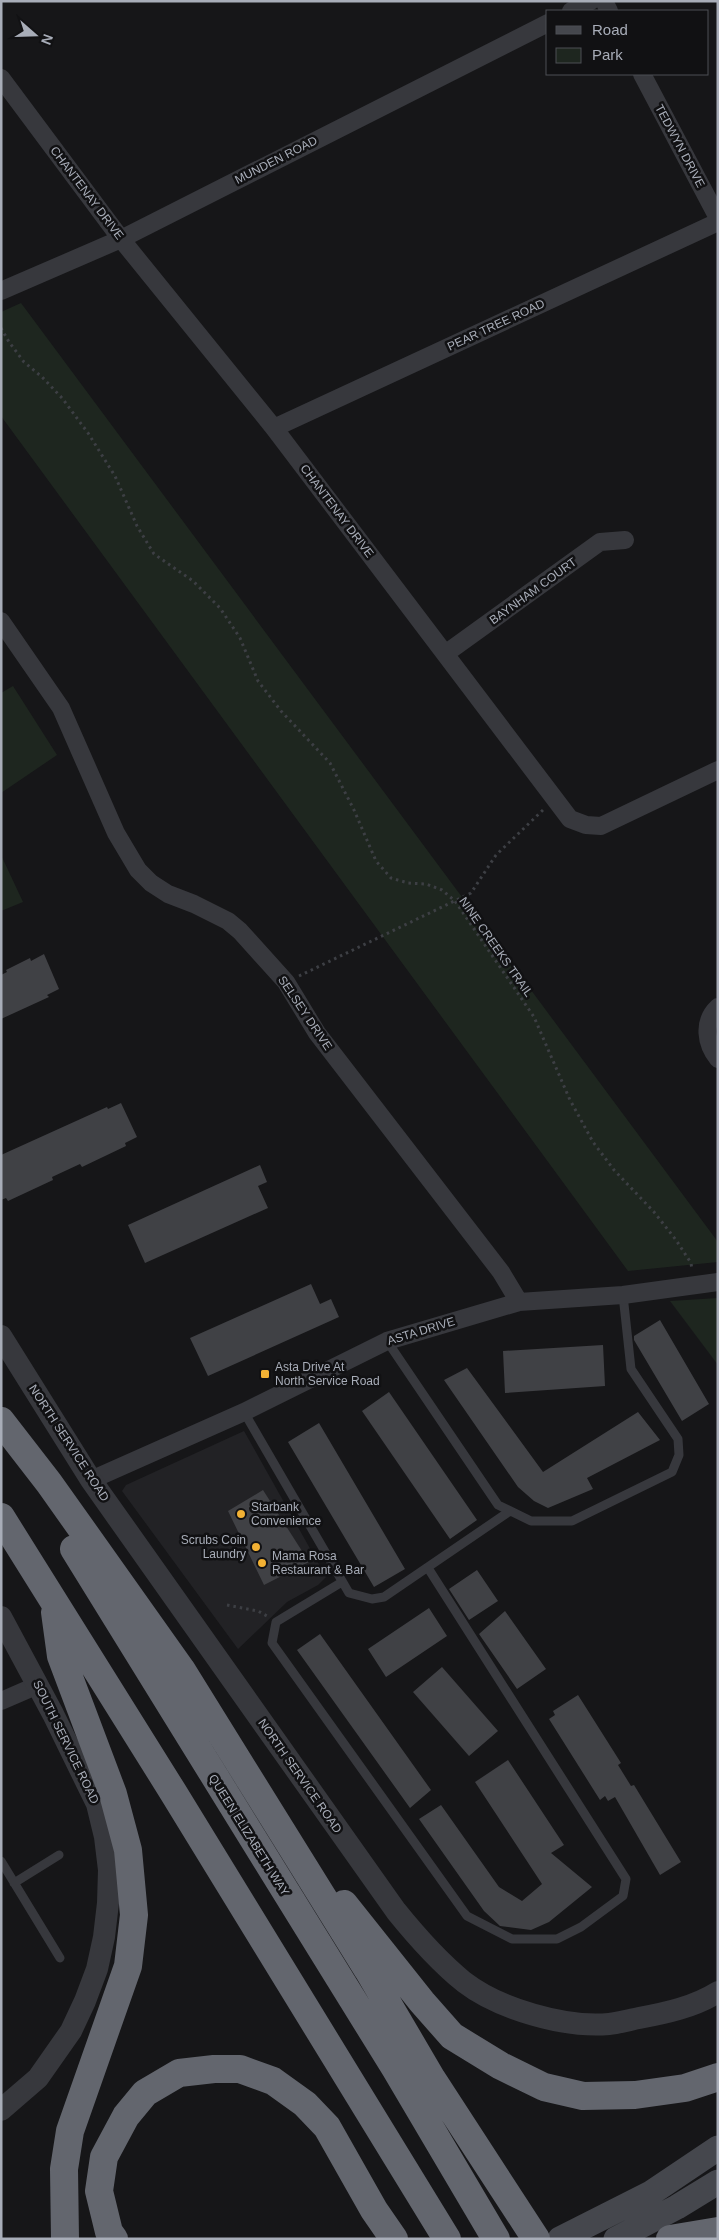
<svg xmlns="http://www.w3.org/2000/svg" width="719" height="2240" font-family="Helvetica,sans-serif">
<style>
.built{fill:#222225}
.green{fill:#1e261f}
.building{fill:#404145}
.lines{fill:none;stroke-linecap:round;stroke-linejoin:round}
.path{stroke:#3d3f44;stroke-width:3;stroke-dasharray:2.5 4;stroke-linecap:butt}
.service{stroke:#37383d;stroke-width:9}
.minor{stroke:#37383d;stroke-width:18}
.tertiary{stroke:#37383d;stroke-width:22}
.secondary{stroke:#45474d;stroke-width:25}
.motorway{stroke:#63666e;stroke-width:28}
.poi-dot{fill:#f2b134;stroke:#111113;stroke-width:2}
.labels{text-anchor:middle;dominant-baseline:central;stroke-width:5;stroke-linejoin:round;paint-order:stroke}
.street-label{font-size:12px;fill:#a8adb8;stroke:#111113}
.poi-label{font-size:12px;fill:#a8adb8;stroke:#111113;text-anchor:start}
</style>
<rect width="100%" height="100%" fill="#161618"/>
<path class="built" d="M244,1431L326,1577L318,1585L287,1602L238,1649L122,1491L126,1485Z"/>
<path class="green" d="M21,303L718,1242V1262L628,1271L1,416V312Z
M13,686L57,755L1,793V693Z
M1,855L23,902L1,911Z
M718,1298V1365L670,1301Z"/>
<path class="building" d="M44,954L59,989L47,995L49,997L1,1019V975L7,972L6,970L30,958L31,961Z
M121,1103L137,1137L125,1143L126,1146L82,1167L80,1164L52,1177L53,1180L8,1201L6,1198L1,1200V1155L107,1107L108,1109Z
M260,1165L267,1182L258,1186L268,1208L145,1263L128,1225Z
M311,1284L320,1304L331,1299L339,1317L208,1376L190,1338Z
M660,1320L709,1404L682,1421L634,1340V1336Z
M603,1345L605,1386L505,1393L503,1351Z
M467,1368L543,1472L638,1412L660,1440L587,1478L593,1489L548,1508L534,1501L518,1487L444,1380Z
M389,1392L477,1520L450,1539L362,1411Z
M319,1423L405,1569L374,1587L288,1442Z
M263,1490L309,1562L264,1585L228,1511Z
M477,1570L498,1601L469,1620L449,1589Z
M429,1608L447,1636L386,1677L368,1649Z
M505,1611L546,1669L517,1689L479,1634Z
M320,1634L431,1790L410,1808L297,1650Z
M442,1667L498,1731L469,1756L413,1692Z
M578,1695L621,1763L618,1765L631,1786L634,1785L681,1862L660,1875L615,1797L608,1801L605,1796L600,1800L549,1719L555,1715L553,1711Z
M508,1760L564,1845L551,1853L592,1887L549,1922L531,1930L500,1926L484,1911L419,1819L441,1805L499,1887L522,1901L542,1884L475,1782Z"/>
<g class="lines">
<path class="path" d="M1,328L9,342L24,362L42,377L62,398L88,433L115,476L137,526L154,554L193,581L220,608L240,638L258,681L281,711L330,763L354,810L376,861L391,878L408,883L426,884L442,890L455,901L534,1017L570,1100L593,1142L614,1170L654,1212L676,1240L691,1263L692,1270
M299,976L471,893L496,855L543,810
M227,1605L258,1611L267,1616"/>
<path class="service" d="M387,1341L498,1505L531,1521H572L672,1472L679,1455L678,1439L631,1369L623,1295
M244,1412L349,1593L372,1599L384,1597L510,1511
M342,1582L276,1622L272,1643L467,1916L512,1939H557L581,1927L623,1896L626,1879L428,1568
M1,1861L60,1958
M14,1883L59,1855"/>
<path class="minor" d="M604,1L609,11
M571,11L591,1
M642,74L718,218
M1,78L121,239L274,428L570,819L586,825L601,826L718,770
M1,291L121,239L548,23
M274,428L718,222
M1,621L61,708L116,833L138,870L151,883L168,894L194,904L228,921L240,931L286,982L317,1033L501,1272L519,1302
M445,654L600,542L625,540
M718,1007C702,1022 706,1044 718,1059
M91,1480L244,1412L387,1341L519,1302L623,1295L718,1282
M1,1701L38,1685"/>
<path class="tertiary" d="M1,1336L91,1480L396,1911C417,1937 438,1961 464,1982C499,2009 565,2028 609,2024C619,2023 629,2020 639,2018C666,2013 694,2007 718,1992
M1,1617L53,1714L97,1804L105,1837L109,1870L108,1903L104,1937L97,1969L85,2001L71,2031L38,2078L1,2110"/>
<path class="secondary" d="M560,2239L651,2193L718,2148
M616,2239L677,2207L718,2182"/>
<path class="motorway" d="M1,1421L49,1483L181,1669L368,1970L432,2079L536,2239
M1,1517L173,1792L447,2239
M74,1549L395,2068L496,2239
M55,1612L61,1656L113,1794L128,1850L134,1915L128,1966L70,2131L64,2169L65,2239
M344,1904L422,2002L452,2036L501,2066L544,2087L583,2096L635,2095L685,2088L718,2077
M114,2239L109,2232L99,2191L104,2157L126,2116L145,2093L179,2073L214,2069H240L273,2081L305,2104L327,2127L374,2210L394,2239
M670,2239L718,2231"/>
</g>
<g class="poi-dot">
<rect x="260" y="1369" width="10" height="10" rx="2.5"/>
<circle cx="241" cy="1514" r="5"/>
<circle cx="256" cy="1547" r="5"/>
<circle cx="262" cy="1563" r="5"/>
</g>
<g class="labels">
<g class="street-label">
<text transform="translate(680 146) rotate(62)">TEDWYN DRIVE</text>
<text transform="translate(276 160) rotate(-27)">MUNDEN ROAD</text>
<text transform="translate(87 193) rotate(53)">CHANTENAY DRIVE</text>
<text transform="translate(496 325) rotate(-25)">PEAR TREE ROAD</text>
<text transform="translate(337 511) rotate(53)">CHANTENAY DRIVE</text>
<text transform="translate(533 591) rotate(-36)">BAYNHAM COURT</text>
<text transform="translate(496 947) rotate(55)">NINE CREEKS TRAIL</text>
<text transform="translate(305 1013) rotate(56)">SELSEY DRIVE</text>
<text transform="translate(421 1331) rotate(-17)">ASTA DRIVE</text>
<text transform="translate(69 1443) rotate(57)">NORTH SERVICE ROAD</text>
<text transform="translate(66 1742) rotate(64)">SOUTH SERVICE ROAD</text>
<text transform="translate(300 1776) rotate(55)">NORTH SERVICE ROAD</text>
<text transform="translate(249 1835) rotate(58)">QUEEN ELIZABETH WAY</text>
</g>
<g class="poi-label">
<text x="275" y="1367">Asta Drive At<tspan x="275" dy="14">North Service Road</tspan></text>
<text x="251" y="1507">Starbank<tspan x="251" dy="14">Convenience</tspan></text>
<text x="246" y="1540" text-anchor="end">Scrubs Coin<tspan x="246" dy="14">Laundry</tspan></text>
<text x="272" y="1556">Mama Rosa<tspan x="272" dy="14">Restaurant &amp; Bar</tspan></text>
</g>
</g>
<rect width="719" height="2240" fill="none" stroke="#a8adb8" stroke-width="5"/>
<rect x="546" y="10" width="162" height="65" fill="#111113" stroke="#4d4f55"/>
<rect x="556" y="26" width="25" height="8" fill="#45474d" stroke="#4d4f55"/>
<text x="592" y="35" font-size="15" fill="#a8adb8">Road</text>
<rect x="556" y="48" width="25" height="15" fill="#1e261f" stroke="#4d4f55"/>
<text x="592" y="60" font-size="15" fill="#a8adb8">Park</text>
<g transform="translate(35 35) rotate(110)" stroke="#111113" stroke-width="4" paint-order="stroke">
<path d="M0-4L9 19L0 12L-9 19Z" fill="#a8adb8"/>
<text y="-8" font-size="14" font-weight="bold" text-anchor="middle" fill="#a8adb8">N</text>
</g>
</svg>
